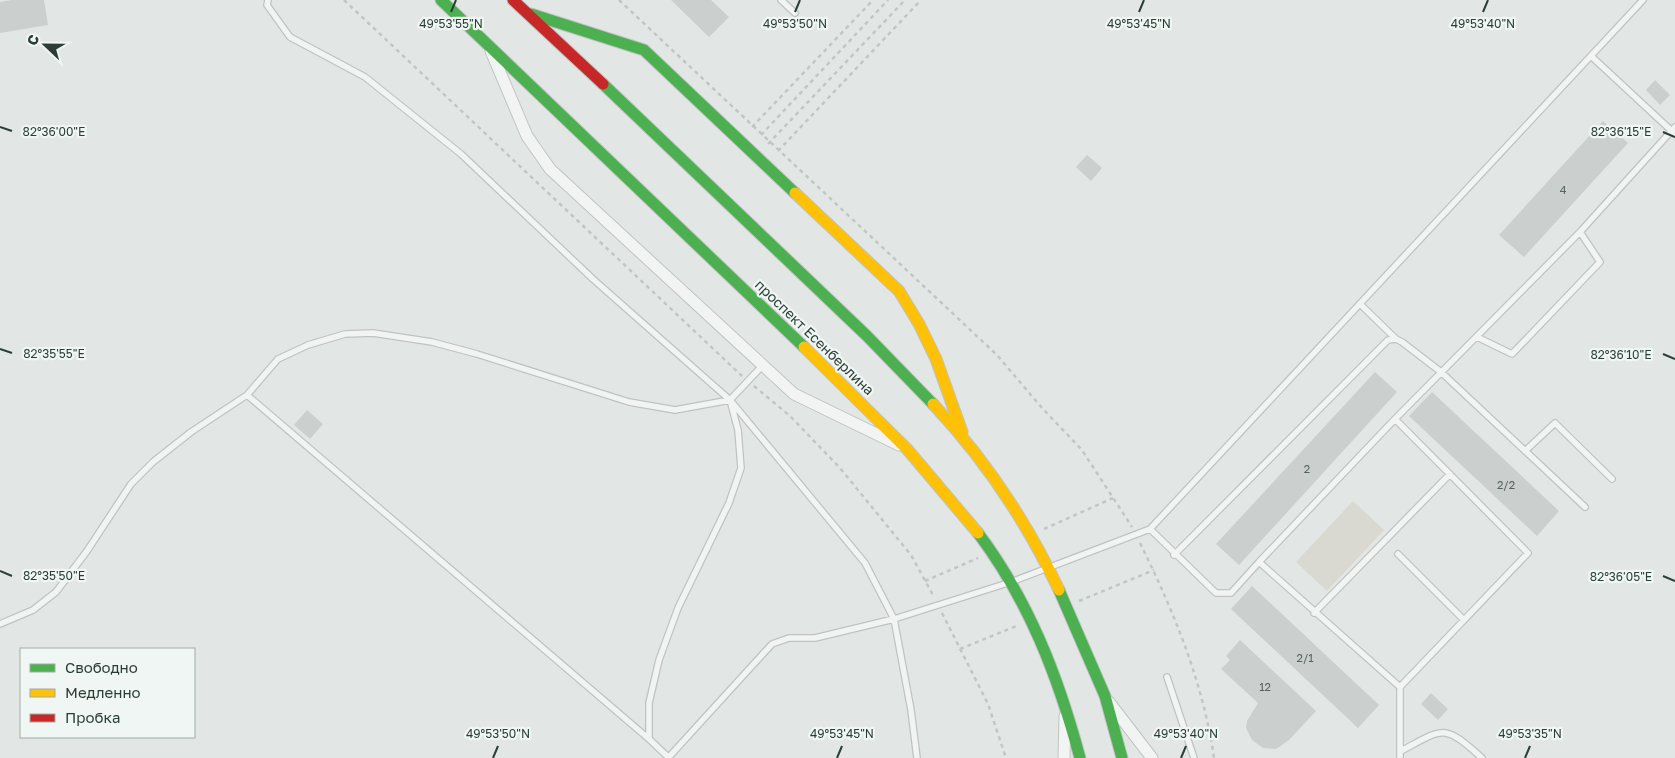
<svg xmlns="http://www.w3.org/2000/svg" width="1675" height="758" font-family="'Golos Text',sans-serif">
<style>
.green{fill:#d9d9d2}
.building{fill:#cbcfcd}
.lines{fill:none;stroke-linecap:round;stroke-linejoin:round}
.lane-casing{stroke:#bfc4c2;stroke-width:8}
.street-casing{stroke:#bfc4c2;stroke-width:13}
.fast-casing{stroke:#bfc4c2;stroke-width:13}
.slow-casing{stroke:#bfc4c2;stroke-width:13}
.jam-casing{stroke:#bfc4c2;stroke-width:13}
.path{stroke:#c2c6c4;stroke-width:2.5;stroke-dasharray:4 4;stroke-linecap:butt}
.lane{stroke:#f1f4f3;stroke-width:5.5}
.street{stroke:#f1f4f3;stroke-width:11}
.fast{stroke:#4caf50;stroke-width:11}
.slow{stroke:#ffc107;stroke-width:11}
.jam{stroke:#c62828;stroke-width:11}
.ticks{fill:none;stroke:#2b3e36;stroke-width:2}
.labels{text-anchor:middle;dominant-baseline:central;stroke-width:4.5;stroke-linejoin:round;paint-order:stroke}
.number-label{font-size:11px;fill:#54635c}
.street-label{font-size:14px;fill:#2b3e36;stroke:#f0f6f3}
.ticks-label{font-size:12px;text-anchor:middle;fill:#2b3e36;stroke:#f0f6f3;stroke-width:4.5;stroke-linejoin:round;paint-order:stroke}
</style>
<rect width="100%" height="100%" fill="#e2e7e5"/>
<path class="green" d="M1353,501L1384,530L1327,591L1296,562Z"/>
<path class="building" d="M12,0H44L48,25L0,33V2Z
M671,0H711L729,17L709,37Z
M1655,80L1670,95L1660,105L1646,90Z
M1603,121L1628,143L1524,257L1499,235Z
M1087,155L1102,168L1091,181L1076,167Z
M1375,372L1397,392L1239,565L1216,544Z
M1432,392L1559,511L1537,536L1409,416Z
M307,410L323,424L310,439L294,425Z
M1252,586L1379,705L1358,728L1231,609Z
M1240,640L1316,711L1288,741L1276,749L1263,748L1252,740L1246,728L1247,721L1258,703L1221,669L1230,660L1226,656Z
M1431,693L1448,709L1438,720L1421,704Z"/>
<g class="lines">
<g class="lane-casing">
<path id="lane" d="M268,0L267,5L290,37L365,77L461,154L594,280L730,400L865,563L894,619L911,710L917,758
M781,0L795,13
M1591,56L1675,134
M1360,304L1396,339
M1477,337L1512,354L1600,262L1580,232
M247,395L649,739
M1395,419L1580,232L1675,127
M1525,451L1555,423L1612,479
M1150,529L1643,0
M1398,554L1464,620
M1174,555L1388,340L1396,339L1402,342L1441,372L1585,507
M1314,613L1450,474
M0,624L33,610L56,592L87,551L131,484L153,462L191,432L247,395L278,359L308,345L345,334L373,333L432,342L477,354L629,402L675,410L730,400
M1167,677L1194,758
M1400,687L1259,562L1395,419L1528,553L1400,687V758
M1401,751C1444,728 1443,723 1482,758
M668,757L649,739V703L659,660L678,608L729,503L741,468L738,430L730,400L763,365
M668,758L772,644L789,638H815L894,619L1011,582L1150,529L1216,593H1231L1259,562"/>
</g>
<g class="street-casing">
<path id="street" d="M491,51L527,136L550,169L794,394L899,445
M1109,702L1152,758
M1064,758L1065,716"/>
</g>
<g class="fast-casing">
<path id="fast" d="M441,0L804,347
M531,14L644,50L795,193
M603,84L867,336L933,404
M978,533C1029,601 1058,676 1080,758
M1059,590L1105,696L1122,758"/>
</g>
<g class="slow-casing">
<path id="slow" d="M795,193L899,291L919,324L936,359L962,432
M804,347L907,449L978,533
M933,404C985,459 1026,521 1059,590"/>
</g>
<g class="jam-casing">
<path id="jam" d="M513,0L603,84"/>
</g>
<path class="path" d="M344,0L742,376
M619,0L997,355L1042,408L1082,450L1132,527
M752,127L873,0
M761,135L888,0
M768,144L905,0
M778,151L921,0
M754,386L790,416L840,468L911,555L934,597
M1044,529L1113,498
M1140,543C1174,612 1203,682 1214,758
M925,581L978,558
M1079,601L1154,570
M942,613L988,704L1006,758
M960,649L1019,625"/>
<use href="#lane" class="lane"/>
<use href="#street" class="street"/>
<use href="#fast" class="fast"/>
<use href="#slow" class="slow"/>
<use href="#jam" class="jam"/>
</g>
<path class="ticks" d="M451,12L456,0M795,12L800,0M1139,12L1144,0M1483,12L1488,0M0,127L12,131M1663,132L1675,137M0,349L12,353M1663,354L1675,359M0,571L12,576M1663,576L1675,581M493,758L498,746M837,758L842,746M1181,758L1186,746M1525,758L1530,746"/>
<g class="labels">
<g class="number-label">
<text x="1563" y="189">4</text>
<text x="1307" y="468">2</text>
<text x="1506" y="484">2/2</text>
<text x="1305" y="657">2/1</text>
<text x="1265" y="686">12</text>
</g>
<g class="street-label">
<text transform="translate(815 337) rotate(44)">проспект Есенберлина</text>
</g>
</g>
<g class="ticks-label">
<text x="451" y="28">49°53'55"N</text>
<text x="795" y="28">49°53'50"N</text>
<text x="1139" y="28">49°53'45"N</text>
<text x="1483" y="28">49°53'40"N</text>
<text x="54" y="136">82°36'00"E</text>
<text x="1621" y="136">82°36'15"E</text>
<text x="54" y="358">82°35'55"E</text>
<text x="1621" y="359">82°36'10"E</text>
<text x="54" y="580">82°35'50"E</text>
<text x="1621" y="581">82°36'05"E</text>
<text x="498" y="738">49°53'50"N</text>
<text x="842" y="738">49°53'45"N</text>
<text x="1186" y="738">49°53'40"N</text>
<text x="1530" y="738">49°53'35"N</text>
</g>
<rect x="20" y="648" width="175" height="90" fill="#f0f6f3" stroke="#a1aca7"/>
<rect x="30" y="664" width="25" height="8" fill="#4caf50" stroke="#a1aca7"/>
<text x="65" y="673" font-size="15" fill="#2b3e36">Свободно</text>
<rect x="30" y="689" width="25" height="8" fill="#ffc107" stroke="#a1aca7"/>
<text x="65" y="698" font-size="15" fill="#2b3e36">Медленно</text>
<rect x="30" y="714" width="25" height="8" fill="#c62828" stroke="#a1aca7"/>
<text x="65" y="723" font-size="15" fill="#2b3e36">Пробка</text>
<g transform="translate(45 45) rotate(292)" stroke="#f0f6f3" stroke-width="4" paint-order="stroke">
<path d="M0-4L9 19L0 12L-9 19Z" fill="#2b3e36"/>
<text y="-8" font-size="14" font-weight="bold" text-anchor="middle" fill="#2b3e36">С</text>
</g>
</svg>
